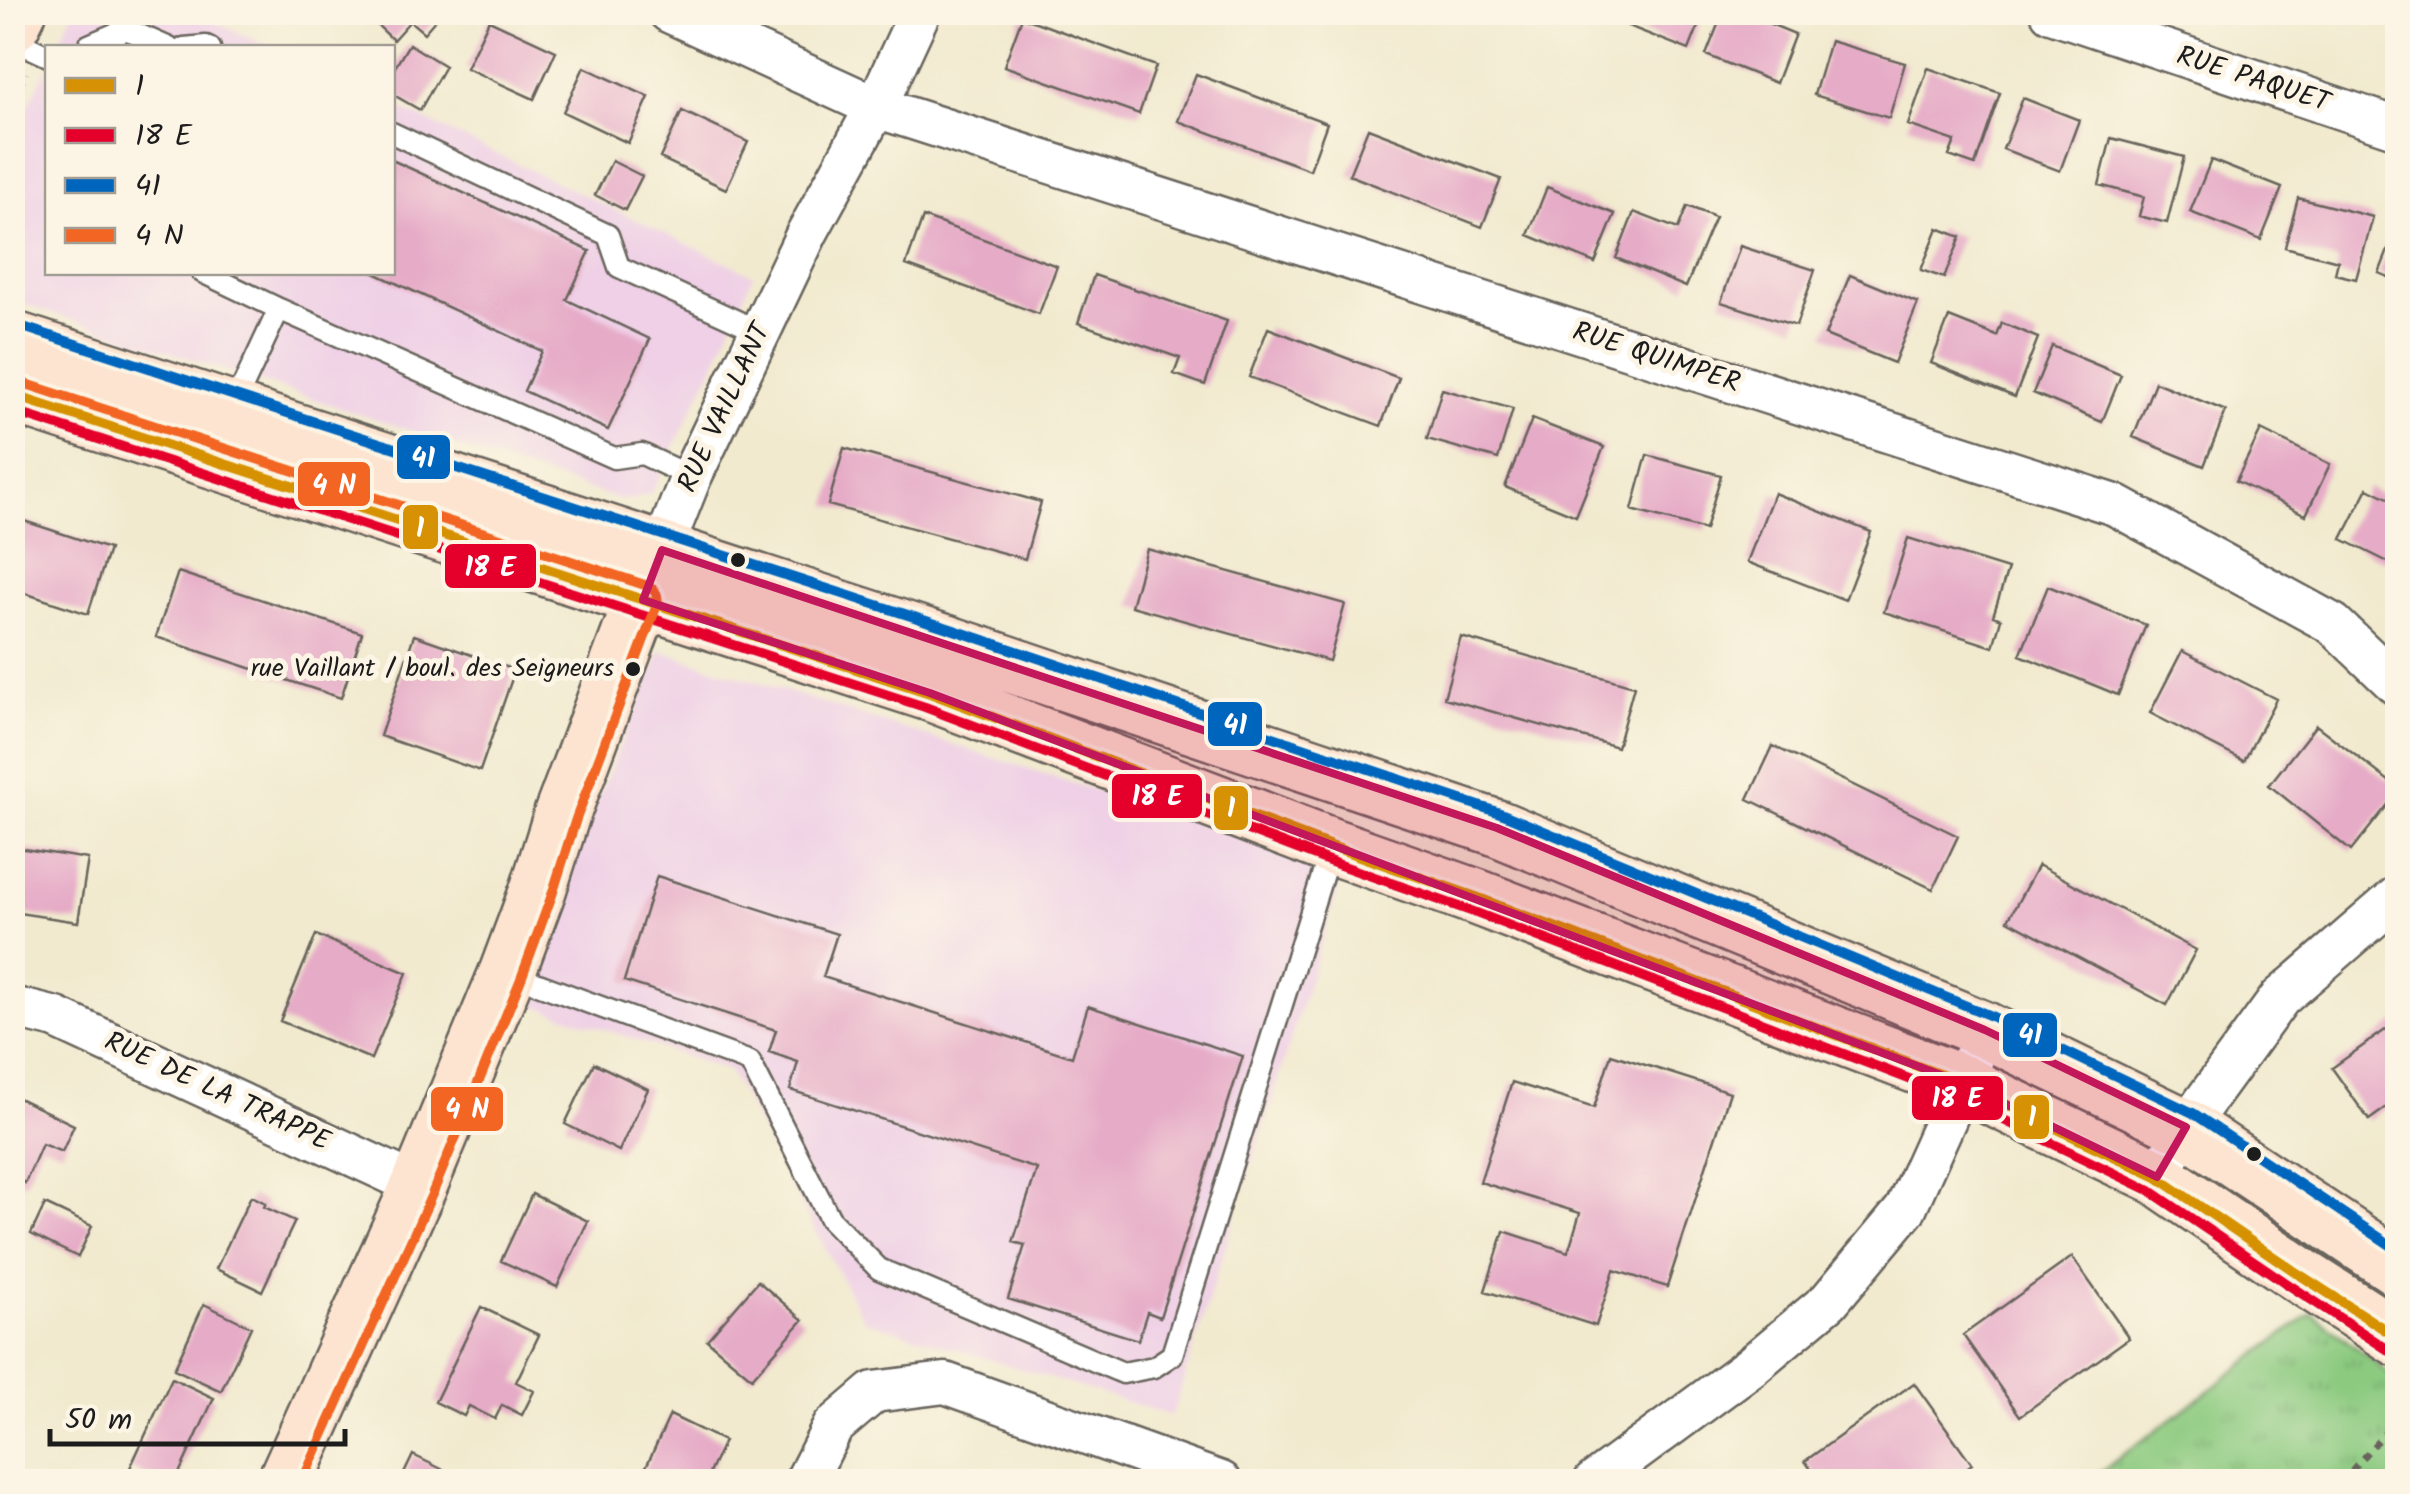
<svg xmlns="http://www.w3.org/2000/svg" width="2410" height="1494" font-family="Kalam,sans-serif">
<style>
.built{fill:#efd0e6}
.grass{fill:url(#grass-tufts);stroke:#54734e;stroke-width:2.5}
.building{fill:#e6acc7}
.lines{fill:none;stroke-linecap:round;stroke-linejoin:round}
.lane-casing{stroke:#67645b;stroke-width:25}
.street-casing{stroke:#67645b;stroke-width:45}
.secondary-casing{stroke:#67645b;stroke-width:60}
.path{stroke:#67645b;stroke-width:6;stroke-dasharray:8 8;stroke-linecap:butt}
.lane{stroke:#fff;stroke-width:20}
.street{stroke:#fff;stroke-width:40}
.secondary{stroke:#fde4d0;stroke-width:55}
.bus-1-casing{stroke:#fcf5e5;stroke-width:18}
.bus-2-casing{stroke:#fcf5e5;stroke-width:18}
.bus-3-casing{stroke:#fcf5e5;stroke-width:18}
.bus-4-casing{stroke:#fcf5e5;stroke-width:18}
.bus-1{stroke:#d69104;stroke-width:10}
.bus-2{stroke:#e4002b;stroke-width:10}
.bus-3{stroke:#0065bd;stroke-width:10}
.bus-4{stroke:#f26522;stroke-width:10}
.marked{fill:#c2185b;fill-opacity:0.2;stroke:#c2185b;stroke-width:8;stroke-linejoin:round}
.bus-dot{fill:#1c1c1c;stroke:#fcf5e5;stroke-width:4}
.labels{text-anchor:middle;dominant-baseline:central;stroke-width:10;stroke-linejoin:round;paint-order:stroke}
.bus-label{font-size:26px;fill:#1c1c1c;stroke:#fcf5e5;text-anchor:end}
.street-label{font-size:28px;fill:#1c1c1c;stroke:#fcf5e5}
.line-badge{stroke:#fcf5e5;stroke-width:4}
.badge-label{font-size:28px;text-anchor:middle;font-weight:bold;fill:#fff}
</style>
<defs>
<pattern id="grass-tufts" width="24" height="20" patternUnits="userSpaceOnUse" patternTransform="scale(2.5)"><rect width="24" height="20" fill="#8cca80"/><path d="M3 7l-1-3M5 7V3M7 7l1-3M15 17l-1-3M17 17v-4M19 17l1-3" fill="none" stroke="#78ad6e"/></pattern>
</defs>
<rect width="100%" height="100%" fill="#fcf5e5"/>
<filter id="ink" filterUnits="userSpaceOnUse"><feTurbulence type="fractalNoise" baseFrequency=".01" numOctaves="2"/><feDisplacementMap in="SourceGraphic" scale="20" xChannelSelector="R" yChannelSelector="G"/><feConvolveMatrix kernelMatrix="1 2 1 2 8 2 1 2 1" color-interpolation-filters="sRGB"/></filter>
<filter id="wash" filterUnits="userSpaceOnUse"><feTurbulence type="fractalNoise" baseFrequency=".0048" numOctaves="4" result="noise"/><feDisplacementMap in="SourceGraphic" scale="40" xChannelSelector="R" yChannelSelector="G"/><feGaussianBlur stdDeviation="2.25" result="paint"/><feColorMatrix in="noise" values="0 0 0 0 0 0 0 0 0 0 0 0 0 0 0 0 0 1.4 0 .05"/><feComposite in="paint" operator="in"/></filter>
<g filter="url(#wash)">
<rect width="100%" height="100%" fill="#f1eacf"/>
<path class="built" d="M73,12L196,13L270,47L56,48Z
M47,66L48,272H392L393,105L753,275L714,366L652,492L630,500L618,499L18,302L22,289L13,286V140Z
M661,651L1344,870L1172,1416L864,1320L729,1071L512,998Z"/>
<path class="grass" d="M2312,1313L2397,1380V1481L2087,1482Z"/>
<g id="blocks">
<path class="building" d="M381,12H442L424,33L410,21L393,40L373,21Z
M1627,12H1704L1689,50L1623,24Z
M1723,12H1741L1795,34L1776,83L1706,55Z
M1022,17L1156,66L1139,114L1004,66Z
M489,20L556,51L534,99L466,68Z
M1830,41L1905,63L1889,118L1814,95Z
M409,44L445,66L420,110L392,94V72Z
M584,67L649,97L628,143L563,112Z
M1928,68L2000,93L1975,165L1949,156L1955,141L1908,125Z
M1196,74L1327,123L1310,170L1178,121Z
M2023,98L2079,120L2060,171L2003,149Z
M682,111L748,142L726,189L660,158Z
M1368,128L1501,179L1482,227L1349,175Z
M2111,138L2184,157L2167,223L2139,216L2144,197L2099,185Z
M392,160L590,251L567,300L650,339L608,430L524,391L542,351L372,272H392Z
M2211,160L2282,188L2261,240L2190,212Z
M612,161L642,176L625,210L595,195Z
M1547,187L1615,214L1595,263L1528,235Z
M2298,198L2373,217L2356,279L2335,274L2338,261L2285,247Z
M1687,206L1715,217L1686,287L1616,258L1634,212L1678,229Z
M923,217L1057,266L1039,314L906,265Z
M1938,228L1961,237L1944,278L1921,270Z
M2397,228H2398V281L2379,273Z
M1740,246L1815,270L1796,326L1721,302Z
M1094,275L1227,321L1205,385L1174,374L1180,358L1078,323Z
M1850,275L1918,303L1894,363L1825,335Z
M1949,317L1997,336L2002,323L2038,338L2015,397L1931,363Z
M1268,328L1399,378L1381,426L1249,377Z
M2052,346L2121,375L2102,422L2033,393Z
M2155,382L2226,411L2204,466L2133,437Z
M1442,389L1513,409L1498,459L1427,439Z
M1532,419L1604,447L1576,516L1505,487Z
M2261,430L2330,464L2306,515L2236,481Z
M844,448L1041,502L1025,559L828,505Z
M1647,455L1721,475L1705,530L1632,510Z
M2368,488L2398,503V567L2342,539Z
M1774,493L1871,532L1845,600L1747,562Z
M12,517L109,549L88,614L12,589Z
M1908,538L2008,569L1993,616L2001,619L1993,647L1884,612Z
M1147,549L1345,604L1329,661L1131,606Z
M178,572L362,633L341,698L156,637Z
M2048,586L2146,625L2118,695L2020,655Z
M414,635L515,670L480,771L380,736Z
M1461,637L1634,686L1617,747L1444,698Z
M2182,651L2276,699L2244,761L2150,713Z
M2316,725L2398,788V792L2351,851L2269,785Z
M1773,746L1958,836L1933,889L1748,799Z
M12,847L88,859L78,922L12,912Z
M2038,865L2196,950L2167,1005L2008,920Z
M657,876L837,934L823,977L1072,1057L1088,1006L1243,1056L1160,1317L1147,1312L1138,1340L1008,1299L1025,1245L1013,1242L1037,1169L790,1090L798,1062L769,1052L776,1030L624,981Z
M316,935L407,973L371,1059L280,1021Z
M2398,1021V1099L2369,1120L2332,1068Z
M1611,1054L1730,1092L1667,1287L1614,1270L1596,1326L1485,1291L1504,1231L1568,1252L1580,1213L1480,1182L1512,1082L1594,1108Z
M594,1063L648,1089L619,1151L565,1124Z
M12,1095L74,1125L62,1152L42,1144L25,1183L12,1177Z
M532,1194L588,1221L557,1287L501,1261Z
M251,1196L266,1203L264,1207L295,1221L262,1291L216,1269Z
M45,1204L92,1226L78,1257L31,1234Z
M2072,1257L2129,1338L2020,1416L1963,1335Z
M758,1281L803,1320L752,1378L707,1340Z
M204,1304L251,1327L221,1391L174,1369Z
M481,1307L539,1335L516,1382L534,1391L522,1415L502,1405L495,1419L469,1406L464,1416L435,1402Z
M172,1378L214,1398L175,1482H159L130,1468Z
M1914,1383L1972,1464L1947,1482H1820L1805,1461Z
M670,1415L724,1441L705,1482H639Z
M413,1455L468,1482H400Z"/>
</g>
</g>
<g filter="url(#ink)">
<use href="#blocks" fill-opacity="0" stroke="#67645b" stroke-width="2.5"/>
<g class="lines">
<g class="lane-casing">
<path id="lane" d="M12,39L48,56
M88,48L89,45L126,29L169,48
M184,48L206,46L210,48
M392,133L608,235L619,267L761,332
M202,272L279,309
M229,405L244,384L279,309L614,458L642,454L691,477
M511,974L750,1062L830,1219L879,1269L1123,1373L1154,1367L1172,1355L1331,848"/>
</g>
<g class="street-casing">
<path id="street" d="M669,12L876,107L2115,505L2333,624L2398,686
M2051,12L2398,128
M662,550L691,477L807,233L876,107L920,12
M12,1007L56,1018L419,1186
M2157,1177L2186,1127L2280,998L2398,896
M805,1482L833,1427L874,1392L945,1383L1221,1482
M1594,1482L1750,1367L1829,1301L1905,1210L1973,1059"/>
</g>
<g class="secondary-casing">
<path id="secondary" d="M12,24L18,12
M12,339L946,643L1497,828L1985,1030L2186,1127L2398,1268
M12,395L930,693L1331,846L1476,897L1962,1083L2157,1177L2297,1273L2398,1338
M285,1482L419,1186L507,973L538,890L562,814L655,567"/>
</g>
<path class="path" d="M12,102L26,73
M2341,1482L2398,1418"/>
<use href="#lane" class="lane"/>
<use href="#street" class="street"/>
<use href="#secondary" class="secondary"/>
<g class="bus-1-casing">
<path id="bus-1" d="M12,395L930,693L1331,846L1476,897L1962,1083L2157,1177L2297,1273L2398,1338"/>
</g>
<g class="bus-2-casing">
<path id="bus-2" d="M12,411L925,707L1326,860L1471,911L1956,1097L2149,1190L2289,1285L2390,1351"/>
</g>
<g class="bus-3-casing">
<path id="bus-3" d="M17,325L951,629L1503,814L1991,1016L2193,1113L2398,1250"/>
</g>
<g class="bus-4-casing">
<path id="bus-4" d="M17,381L648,586C656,590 659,596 657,605L576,819L552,895L521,979L433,1192L302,1482"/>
</g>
<use href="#bus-1" class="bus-1"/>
<use href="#bus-2" class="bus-2"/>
<use href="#bus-3" class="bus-3"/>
<use href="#bus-4" class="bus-4"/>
</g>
</g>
<path class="marked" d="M662,550L1497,828L1985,1030L2186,1127L2157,1177L1962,1083L930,693L643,600Z"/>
<g class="bus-dot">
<circle cx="738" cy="560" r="9"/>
<circle cx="633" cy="669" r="9"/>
<circle cx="2254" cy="1154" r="9"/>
</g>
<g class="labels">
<g class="bus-label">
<text x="614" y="669">rue Vaillant / boul. des Seigneurs</text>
</g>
<g class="street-label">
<text transform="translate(2253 80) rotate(18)">RUE PAQUET</text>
<text transform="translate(1656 358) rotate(18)">RUE QUIMPER</text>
<text transform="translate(725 408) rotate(-65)">RUE VAILLANT</text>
<text transform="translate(217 1092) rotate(25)">RUE DE LA TRAPPE</text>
</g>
</g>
<g class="line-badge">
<rect x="395" y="433" width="57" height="48" rx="10" fill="#0065bd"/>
<rect x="296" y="460" width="76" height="48" rx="10" fill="#f26522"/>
<rect x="401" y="503" width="39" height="48" rx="10" fill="#d69104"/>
<rect x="443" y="542" width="95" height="48" rx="10" fill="#e4002b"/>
<rect x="1206" y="700" width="58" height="48" rx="10" fill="#0065bd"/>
<rect x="1110" y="772" width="94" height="48" rx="10" fill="#e4002b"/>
<rect x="1212" y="784" width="38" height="48" rx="10" fill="#d69104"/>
<rect x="2001" y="1011" width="58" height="48" rx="10" fill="#0065bd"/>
<rect x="1910" y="1074" width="95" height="48" rx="10" fill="#e4002b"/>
<rect x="429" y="1085" width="76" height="48" rx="10" fill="#f26522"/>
<rect x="2012" y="1093" width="39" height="48" rx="10" fill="#d69104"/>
</g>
<g class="badge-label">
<text x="423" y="467">41</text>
<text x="334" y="494">4 N</text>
<text x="420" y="537">1</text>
<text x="490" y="576">18 E</text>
<text x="1235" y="734">41</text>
<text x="1157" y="805">18 E</text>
<text x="1231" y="817">1</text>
<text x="2030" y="1044">41</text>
<text x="1957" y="1107">18 E</text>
<text x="467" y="1118">4 N</text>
<text x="2032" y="1126">1</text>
</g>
<rect width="2410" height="1494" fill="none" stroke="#fcf5e5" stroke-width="50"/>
<rect x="45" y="45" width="350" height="230" fill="#fcf5e5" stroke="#a29e95" stroke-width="2.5"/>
<rect x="65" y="78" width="50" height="15" fill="#d69104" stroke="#a29e95" stroke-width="2.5"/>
<text x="135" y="95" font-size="30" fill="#1c1c1c">1</text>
<rect x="65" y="128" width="50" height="15" fill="#e4002b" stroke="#a29e95" stroke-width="2.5"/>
<text x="135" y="145" font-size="30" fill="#1c1c1c">18 E</text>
<rect x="65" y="178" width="50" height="15" fill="#0065bd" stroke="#a29e95" stroke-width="2.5"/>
<text x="135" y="195" font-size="30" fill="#1c1c1c">41</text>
<rect x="65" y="228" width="50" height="15" fill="#f26522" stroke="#a29e95" stroke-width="2.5"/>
<text x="135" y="245" font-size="30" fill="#1c1c1c">4 N</text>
<path d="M50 1429v15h295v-15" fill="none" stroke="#1c1c1c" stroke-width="5"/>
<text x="65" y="1429" font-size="30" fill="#1c1c1c" stroke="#fcf5e5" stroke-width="8" paint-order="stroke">50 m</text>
</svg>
